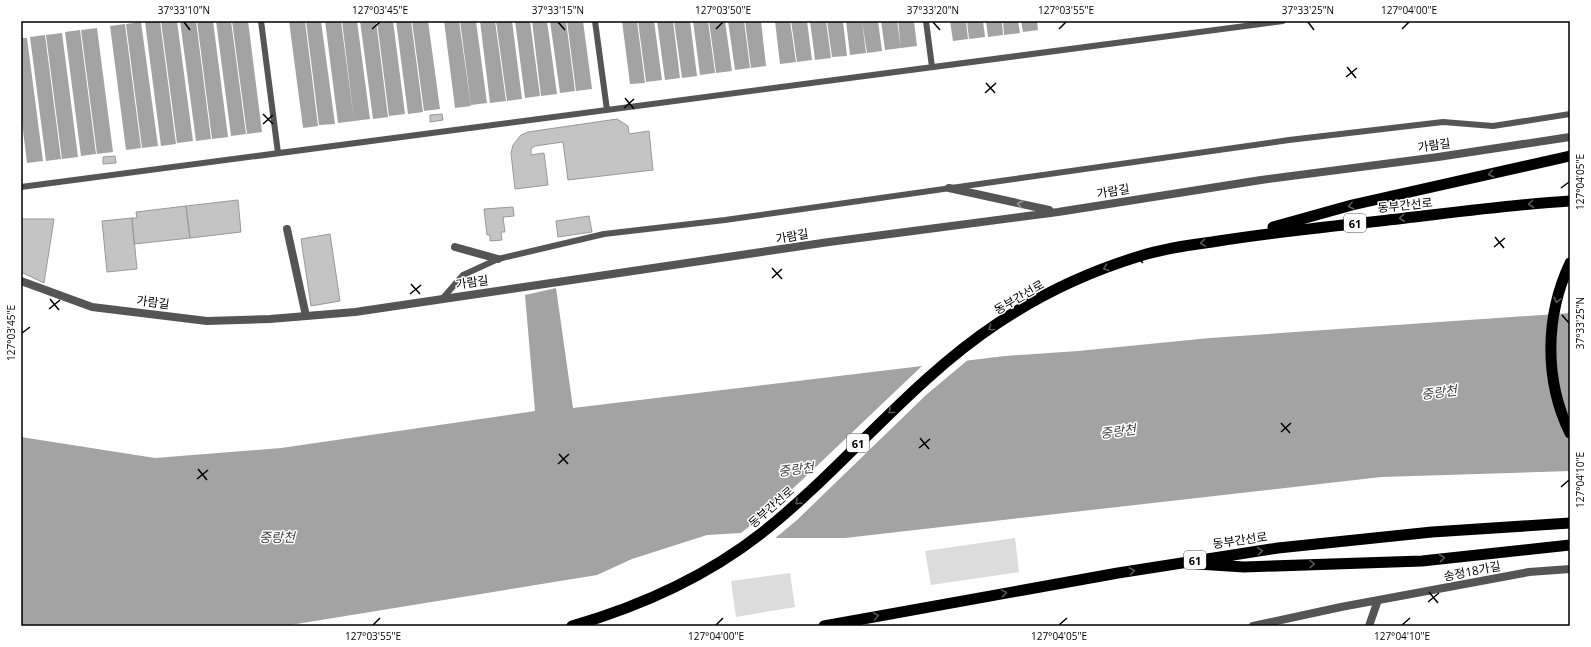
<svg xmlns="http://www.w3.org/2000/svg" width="1591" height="647" font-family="'Open Sans','Noto Sans KR',sans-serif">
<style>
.green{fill:#dcdcdc}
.water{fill:#a3a3a3}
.pier{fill:#fff}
.building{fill:#c4c4c4;stroke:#999}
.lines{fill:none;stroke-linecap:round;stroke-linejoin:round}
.service{stroke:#555;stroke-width:6}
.minor{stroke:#555;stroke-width:8}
.tertiary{stroke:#555;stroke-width:8}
.trunk{stroke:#000;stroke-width:11}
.oneway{stroke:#595959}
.oneway2{stroke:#999}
.ticks{fill:none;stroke:#000;stroke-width:1.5}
.labels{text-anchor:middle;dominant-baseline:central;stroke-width:3;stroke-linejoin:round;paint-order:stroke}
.shield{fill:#fff;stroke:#4c4c4c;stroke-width:1}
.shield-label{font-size:11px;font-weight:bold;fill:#000}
.street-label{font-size:12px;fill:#000;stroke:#fff}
.water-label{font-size:13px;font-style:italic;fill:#444;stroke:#fff}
.neatline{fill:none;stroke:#000;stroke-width:1.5}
.ticks-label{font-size:10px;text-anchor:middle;fill:#000}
</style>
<rect width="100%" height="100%" fill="#fff"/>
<path class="green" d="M1015,538L1019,572L931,585L925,551Z
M790,573L795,607L736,617L731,581Z"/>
<path class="water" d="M160,21L176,144L161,146L145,22Z
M161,21H177L193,141L177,143Z
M180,21H196L211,139L196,141Z
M197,21H213L228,137L212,139Z
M216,21H231L246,134L231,136Z
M232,21H248L262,132L247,134Z
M289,21H305L318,126L303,128Z
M306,21H321L335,124L319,125Z
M325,21H341L354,121L338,123Z
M342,21H357L370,119L354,121Z
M360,21H376L388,117L373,119Z
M377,21H393L405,114L389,116Z
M396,21H411L423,112L408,114Z
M412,21H428L440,109L424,111Z
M444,21H459L471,106L455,108Z
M460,21H476L487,103L471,105Z
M480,21H495L506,101L490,103Z
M496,21H512L522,99L507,101Z
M515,21H530L540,96L525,98Z
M532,21H547L557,94L541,96Z
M550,21H566L575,91L560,93Z
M567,21H583L592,89L576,91Z
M622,21H637L645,83L630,84Z
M638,21H654L662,80L646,82Z
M657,21H673L680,78L665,80Z
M674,21H690L697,76L682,78Z
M693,21H708L715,73L700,75Z
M709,21H725L732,71L716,73Z
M728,21H744L750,68L735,70Z
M745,21H761L766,66L751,68Z
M775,21H790L796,62L780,64Z
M791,21H807L812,60L797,62Z
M810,21H826L831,58L815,60Z
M827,21H843L847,56L832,57Z
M846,21H862L866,53L850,55Z
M862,21H878L882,51L867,53Z
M881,21H897L901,48L885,50Z
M898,21H914L917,46L901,48Z
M950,21H966L968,39L953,41Z
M967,21H983L985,37L969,39Z
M986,21H1002L1003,35L988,37Z
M1003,21H1018L1020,33L1004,35Z
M1021,21H1037L1038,30L1023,32Z
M141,22L158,146L142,148L126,24Z
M125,24L141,148L126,150L110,26Z
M97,28L113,152L97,154L81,30Z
M80,30L96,154L81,156L65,32Z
M62,33L78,157L62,159L46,35Z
M45,35L61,159L46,161L30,37Z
M21,38H27L43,161L27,163L21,114Z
M556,288L573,408L1005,356L1078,351L1210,338L1570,313V471L1381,477L845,538H774L741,533L707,535L632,559L597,575L284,626H21V437L155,458L281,448L535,411L525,295Z"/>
<path class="pier" d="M969,359L926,395L797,520L773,540L737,536L764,515L801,481L923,365Z"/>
<path class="building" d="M442,114L443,120L430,122V115Z
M617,119L628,126L629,134L649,131L653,170L568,180L563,142L535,146L531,149V155L544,153L548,185L515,189L511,153L513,145L521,135L528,132Z
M115,156L116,163L103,164V157Z
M238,200L241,232L190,238L186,206Z
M186,206L190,238L134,244L132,218H137L136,212Z
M513,207L514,216L503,217L505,232H501L502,240L490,241V235H487L484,209Z
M589,216L592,232L558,237L556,221Z
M132,218L137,269L107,272L102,221Z
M21,219H54L44,283L21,272Z
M330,234L340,301L311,306L301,239Z"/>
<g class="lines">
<path class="service" d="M261,21L278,153
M595,21L607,110
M926,21L932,67
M21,187L1283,21
M442,299L463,275L498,259L604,234L725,220L1289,140L1443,122L1493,126L1570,114"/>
<path class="minor" d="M287,229L306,316
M455,247L498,259
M1253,626L1341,607L1529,572L1570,569
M1369,626L1378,600"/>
<path class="tertiary" d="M949,188L1049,210
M21,281L92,307L207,321L270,319L355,312L829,242L1058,212L1261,180L1438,157L1570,137"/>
<path class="trunk" d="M1273,227L1352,205L1570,156
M1570,263C1545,316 1544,380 1570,433
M1198,564L1244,567L1422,561L1570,545
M572,626C641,606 706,577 763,532C845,467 909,382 998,323C1041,294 1091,271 1140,256C1163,249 1188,245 1212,242C1268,233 1324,227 1380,221C1443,214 1506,205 1570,201
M824,626L1118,573L1278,548L1432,532L1570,523"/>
</g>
<defs><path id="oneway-chevron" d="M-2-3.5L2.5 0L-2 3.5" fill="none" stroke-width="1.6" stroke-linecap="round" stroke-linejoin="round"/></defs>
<g class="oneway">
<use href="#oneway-chevron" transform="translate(1491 174) rotate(167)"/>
<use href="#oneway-chevron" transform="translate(1531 204) rotate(173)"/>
<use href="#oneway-chevron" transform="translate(1351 206) rotate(166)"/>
<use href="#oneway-chevron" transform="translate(1402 218) rotate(174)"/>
<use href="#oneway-chevron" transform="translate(1203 243) rotate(171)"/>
<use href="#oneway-chevron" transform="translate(1106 268) rotate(160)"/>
<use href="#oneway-chevron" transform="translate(1557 300) rotate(102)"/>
<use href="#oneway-chevron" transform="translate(991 328) rotate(145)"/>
<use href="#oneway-chevron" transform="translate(891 411) rotate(137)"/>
<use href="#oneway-chevron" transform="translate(798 502) rotate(136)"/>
<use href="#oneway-chevron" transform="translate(1260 551) rotate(-8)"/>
<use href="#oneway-chevron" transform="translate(1442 558) rotate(-6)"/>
<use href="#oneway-chevron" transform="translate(1312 564) rotate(-1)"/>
<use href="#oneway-chevron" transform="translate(1132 571) rotate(-10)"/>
<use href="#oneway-chevron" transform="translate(1004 593) rotate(-10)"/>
<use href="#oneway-chevron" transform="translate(876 616) rotate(-10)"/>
</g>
<use class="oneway2" href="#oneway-chevron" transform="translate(1020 204) rotate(-167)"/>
<path class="ticks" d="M184,22L190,30M558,22L565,30M933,22L940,30M1308,22L1314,30M372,29L380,22M716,29L723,22M1059,29L1066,22M1402,29L1409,22M1347,67L1356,78M1346,77L1357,68M986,83L995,93M985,93L996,83M625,98L634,109M624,108L634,99M263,114L273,124M263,124L273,115M1561,188L1569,182M1495,237L1504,248M1494,247L1505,238M1133,253L1143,263M1133,262L1143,253M772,268L782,279M772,278L782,269M411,284L420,294M410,294L421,285M50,299L59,310M49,309L60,300M1562,315L1569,323M22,333L30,327M1281,423L1290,433M1281,432L1291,423M920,438L929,449M919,448L930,439M559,454L568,464M558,464L569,454M198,469L207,480M197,479L208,470M1561,487L1569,480M1429,592L1438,603M1428,602L1439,593M373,625L380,618M716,625L723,618M1059,625L1067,618M1402,625L1410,618"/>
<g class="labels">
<g class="shield">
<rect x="1344" y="214" width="22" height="18" rx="3"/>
<rect x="847" y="434" width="22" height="18" rx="3"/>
<rect x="1184" y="551" width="22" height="18" rx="3"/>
</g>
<g class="shield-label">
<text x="1355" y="223">61</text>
<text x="858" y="443">61</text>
<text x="1195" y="560">61</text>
</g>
<g class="street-label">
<text transform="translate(1434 145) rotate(-8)">가람길</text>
<text transform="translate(1113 191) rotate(-9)">가람길</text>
<text transform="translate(1405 205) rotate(-6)">동부간선로</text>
<text transform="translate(792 236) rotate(-10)">가람길</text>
<text transform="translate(472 282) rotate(-8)">가람길</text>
<text transform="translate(1019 297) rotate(-30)">동부간선로</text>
<text transform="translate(153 302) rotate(7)">가람길</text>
<text transform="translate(771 507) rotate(-41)">동부간선로</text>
<text transform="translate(1240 540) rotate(-8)">동부간선로</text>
<text transform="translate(1472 571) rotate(-11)">송정18가길</text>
</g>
<g class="water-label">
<text transform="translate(1439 392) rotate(-7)">중랑천</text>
<text transform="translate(1118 431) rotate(-7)">중랑천</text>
<text transform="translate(796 469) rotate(-7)">중랑천</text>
<text x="277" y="537">중랑천</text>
</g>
</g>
<rect width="1591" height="647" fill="none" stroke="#ffffff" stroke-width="44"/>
<rect x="22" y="22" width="1547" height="603" class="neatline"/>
<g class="ticks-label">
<text x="184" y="14">37°33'10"N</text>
<text x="380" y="14">127°03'45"E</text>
<text x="558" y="14">37°33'15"N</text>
<text x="723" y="14">127°03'50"E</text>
<text x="933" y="14">37°33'20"N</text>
<text x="1066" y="14">127°03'55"E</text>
<text x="1308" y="14">37°33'25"N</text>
<text x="1409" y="14">127°04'00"E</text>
<text transform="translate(1580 182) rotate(-90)" y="4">127°04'05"E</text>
<text transform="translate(1580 323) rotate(-90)" y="4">37°33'25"N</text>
<text transform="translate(11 333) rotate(-90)" y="4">127°03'45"E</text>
<text transform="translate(1580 480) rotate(-90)" y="4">127°04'10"E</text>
<text x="373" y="640">127°03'55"E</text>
<text x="716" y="640">127°04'00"E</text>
<text x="1059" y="640">127°04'05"E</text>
<text x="1402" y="640">127°04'10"E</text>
</g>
</svg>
